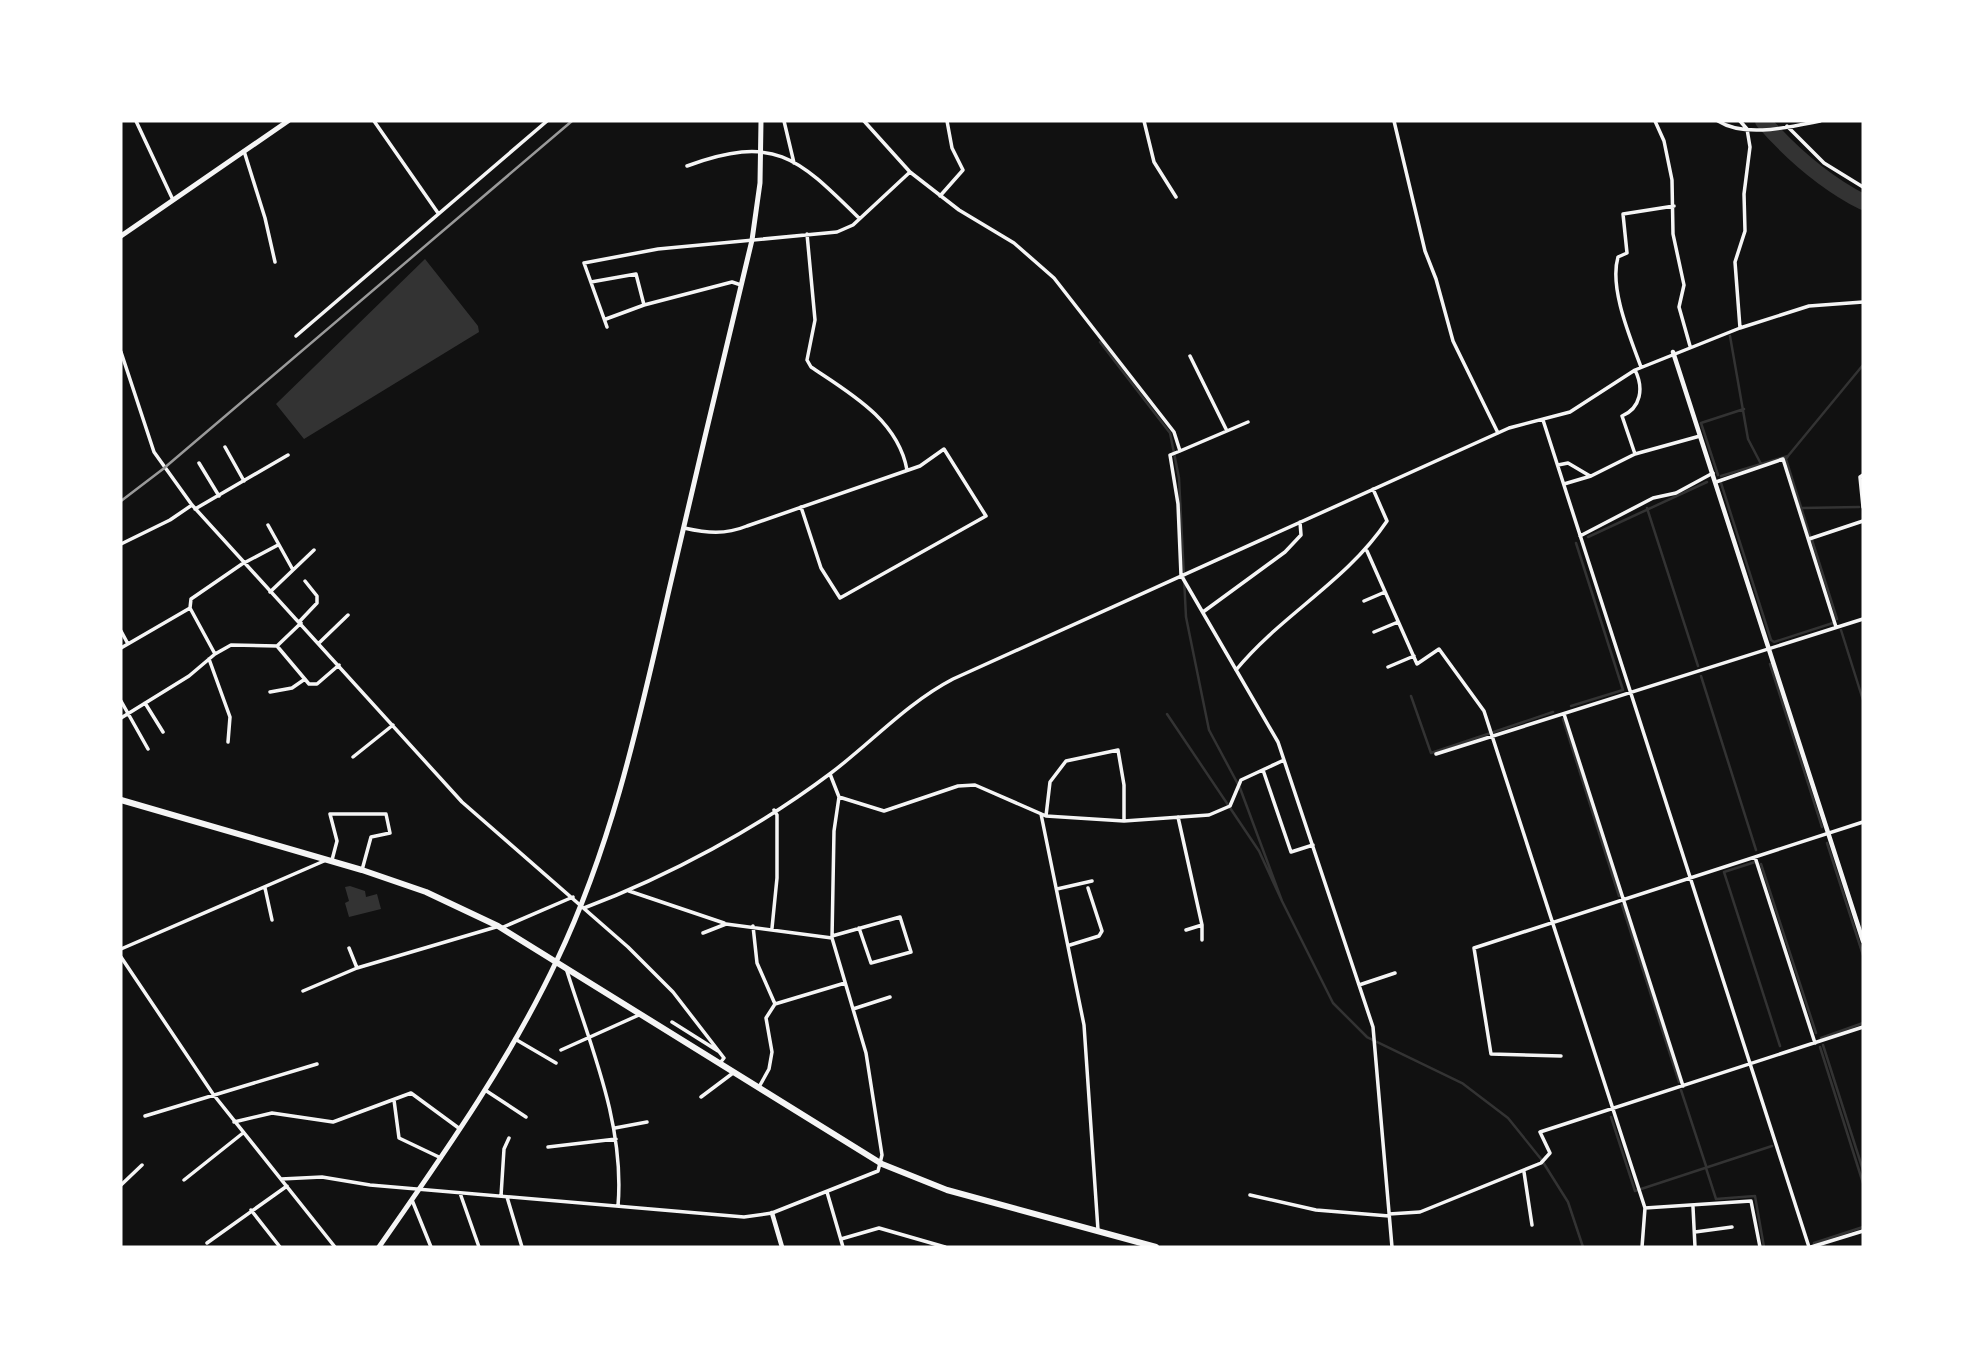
<svg xmlns="http://www.w3.org/2000/svg" width="1984" height="1368" font-family="Roboto,sans-serif">
<style>
.water{fill:#333}
.lines{fill:none;stroke-linecap:round;stroke-linejoin:round}
.stream{stroke:#333;stroke-width:2.5}
.river{stroke:#333;stroke-width:16}
.minor{stroke:#f5f5f5;stroke-width:3.5}
.tertiary{stroke:#f5f5f5;stroke-width:4.5}
.secondary{stroke:#f5f5f5;stroke-width:5}
.primary{stroke:#f5f5f5;stroke-width:6}
.rail{stroke:#9a9a9a;stroke-width:2.5}
</style>
<rect width="100%" height="100%" fill="#111"/>
<path class="water" d="M425,259L478,326L479,332L304,439L276,404Z
M350,886L365,891L366,897L377,894L381,909L349,917L345,903L349,901L345,887Z"/>
<g class="lines">
<path class="stream" d="M1730,336L1748,439L1761,464
M1100,342L1170,433L1179,478L1186,617L1209,730L1240,788L1282,901L1333,1003L1367,1037L1462,1083L1508,1118L1541,1159L1568,1202L1583,1247
M1788,456L1786,459L1810,536
M1718,475L1701,423L1744,409
M1721,476L1788,456L1863,365
M1721,483L1771,640L1774,642L1833,623
M1647,508L1698,666
M1802,508L1859,507
M1588,537L1707,482
M1812,540L1837,619
M1841,630L1863,700
M1770,664L1822,827
M1701,676L1756,850
M1411,696L1431,753L1553,712
M1571,706L1623,690L1576,543
M1167,714L1259,851L1282,901
M1563,719L1619,896
M1827,843L1863,955
M1755,862L1724,872L1780,1046
M1761,864L1816,1033
M1622,905L1679,1082
M1821,1038L1863,1023
M1823,1045L1863,1170
M1820,1047L1863,1183
M1681,1090L1706,1166
M1611,1117L1635,1191L1772,1146
M1706,1168L1716,1199L1755,1196L1764,1247
M1814,1243L1863,1227"/>
<path class="river" d="M1763,121C1792,154 1824,182 1863,202"/>
<path class="minor" d="M136,121L173,200
M374,121L438,213
M784,121L794,163
M864,121L910,172L959,210L1014,243L1054,278L1174,432L1180,451L1170,455L1178,504L1181,575L1278,742L1373,1027L1392,1247
M1144,121L1154,162L1176,197
M1394,121L1425,251L1436,279L1453,341L1498,433
M1655,121L1664,141L1672,180L1673,234L1684,285L1679,307L1690,346
M1718,121C1745,138 1789,127 1820,121
M1787,126L1824,163L1863,187
M244,151L265,218L275,262
M687,166C775,134 797,157 859,218
M940,196L963,170L952,148L947,121
M807,234L815,320L807,360L811,367C850,393 898,420 907,470
M591,282L636,274L644,305
M606,319L644,305L732,282L741,285
M607,327L584,263L658,249L837,232L853,225L910,172
M1740,328L1735,262L1745,231L1744,194L1750,147L1747,129L1740,121
M296,336L547,121
M121,352L154,452L192,505L462,802L628,947L673,992L724,1058L720,1063
M1190,356L1226,429
M1641,367C1630,337 1609,288 1618,257L1627,253L1623,214L1674,206
M1543,420L1809,1247
M225,447L244,481
M1180,451L1248,422
M1635,454L1622,416C1641,408 1644,388 1635,370
M199,463L219,496
M1558,465L1568,463L1590,476
M1863,475L1860,477L1863,507
M1716,482L1783,459L1836,627
M1564,484L1591,476L1635,454L1700,436
M195,509L288,455
M268,525L293,570
M684,528C707,533 725,535 747,526L920,466L944,449L986,516L840,598L821,568L801,507
M1580,536L1653,498L1676,493L1713,473
M1809,539L1863,521
M121,544L170,520L192,505
M1367,551L1417,664L1439,649L1484,711L1645,1208L1642,1247
M270,592L314,550
M1364,601L1385,592
M190,608L215,654
M1203,612L1285,552L1301,535L1300,522
M299,622L317,603V596L305,581
M121,631L128,644
M1374,632L1398,622
M319,643L348,615
M277,646L309,684H317L339,665
M121,648L190,608L191,599L242,564L278,545
M209,659L230,717L228,742
M1388,667L1414,656
M1236,670C1282,614 1346,582 1387,521L1373,489
M270,692L292,688L305,679
M121,701L148,749
M145,703L163,732
M1564,714L1683,1086
M121,718L189,676L215,654L231,645L277,646L301,623
M1436,754L1863,619
M353,757L393,725
M1263,770L1291,852L1313,845
M839,797L884,811L958,786L975,785L1046,816L1124,821L1209,815L1230,806L1241,780L1284,760
M1041,814L1084,1025L1098,1230
M1046,816L1050,782L1066,761L1118,750L1124,785V821
M1178,817L1202,925V940
M1755,857L1815,1043
M332,860L337,841L330,814H386L390,833L371,837L362,870
M265,888L272,920
M1057,889L1092,881
M629,891L724,923
M584,908C669,876 758,828 831,773C872,742 907,703 953,679L1509,428L1570,412L1635,370L1740,328L1809,306L1863,302
M753,926L757,963L775,1004
M501,928L573,897
M772,928L777,878V815L774,810
M1186,930L1202,925
M703,933L726,924L832,938
M832,936L900,917L911,952L871,963L859,928
M1070,945L1099,936L1102,931L1088,888
M349,948L357,968
M121,949L324,861
M121,957L213,1094L335,1247
M566,968C590,1045 625,1124 618,1206
M1359,985L1395,973
M303,991L357,968L496,927
M853,1009L890,997
M672,1022L718,1051
M515,1039L556,1063
M561,1050L639,1015
M1561,1056L1491,1054L1474,948L1863,822
M759,1087L769,1069L772,1052L766,1018L775,1004L845,983
M485,1090L526,1117
M701,1097L733,1073
M394,1100L399,1138L441,1158
M145,1116L317,1064
M234,1122L272,1113L333,1122L411,1093L460,1129
M615,1128L647,1122
M548,1147L616,1139
M1524,1172L1532,1225
M281,1179L322,1177L370,1185L744,1217L772,1213L878,1171L882,1155L866,1053L832,938L834,831L839,797L830,774
M184,1180L243,1133
M121,1185L142,1165
M827,1192L843,1247
M460,1193L479,1247
M1250,1195L1316,1210L1389,1216
M501,1196L504,1149L509,1138
M507,1197L522,1247
M412,1200L431,1247
M1693,1207L1695,1247
M1645,1208L1751,1201L1760,1247
M251,1210L280,1247
M1389,1214L1420,1212L1541,1163L1550,1153L1540,1132L1863,1027
M1695,1232L1732,1227
M841,1239L879,1228L945,1247
M207,1243L287,1186
M1811,1247L1863,1231"/>
<path class="tertiary" d="M1673,352L1863,941
M772,1213L782,1247"/>
<path class="secondary" d="M121,236L288,121
M379,1247C443,1155 509,1062 557,960C613,843 640,716 669,590C696,473 724,357 752,240L760,183L761,121"/>
<path class="primary" d="M121,800L362,870L426,892L498,926L882,1164L947,1190L1156,1247"/>
<path class="rail" d="M121,501L163,469L572,121"/>
</g>
<rect width="1984" height="1368" fill="none" stroke="#ffffff" stroke-width="245"/>
</svg>
